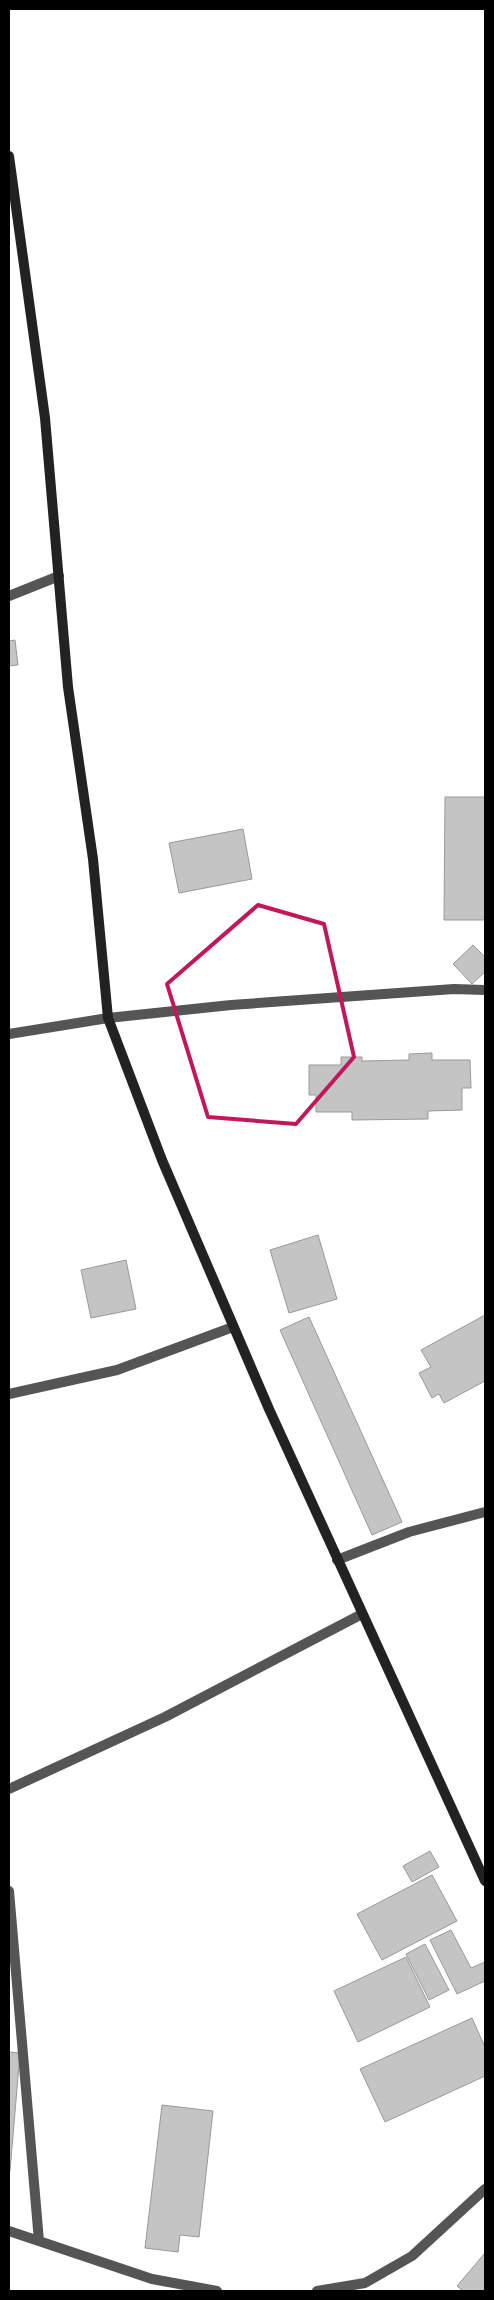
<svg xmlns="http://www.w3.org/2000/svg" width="494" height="2300" font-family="Roboto,sans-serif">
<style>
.building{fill:#c4c4c4;stroke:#999}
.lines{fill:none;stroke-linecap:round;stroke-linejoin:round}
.street{stroke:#555;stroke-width:10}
.secondary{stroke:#222;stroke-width:10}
.marked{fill:none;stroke:#c2185b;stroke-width:4;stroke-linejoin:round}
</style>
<rect width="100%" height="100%" fill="#fff"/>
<path class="building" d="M15,640L18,665L9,666V641Z
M445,797H485V920H444Z
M243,829L252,879L179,893L169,843Z
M473,945L485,957V972L472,984L453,964Z
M432,1053V1060H470L471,1088H462V1110L428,1111V1119L352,1120V1112H316V1095H309V1065H341V1057H362V1061L409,1060V1054Z
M318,1235L337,1299L289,1313L270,1250Z
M126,1260L136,1309L91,1318L81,1270Z
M485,1315V1381L444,1403L439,1394L432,1398L419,1373L431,1367L421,1350Z
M309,1317L402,1522L372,1535L280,1330Z
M430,1851L439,1867L412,1882L403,1866Z
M432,1875L457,1921L382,1960L357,1914Z
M451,1930L471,1968L485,1962V1981L457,1994L430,1940Z
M425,1944L449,1990L429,2000L406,1954Z
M406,1957L430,2007L358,2042L334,1991Z
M472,2018L485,2047V2076L385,2122L360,2069Z
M9,2052L20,2053L10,2171H9Z
M162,2105L213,2111L199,2237L180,2235L178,2252L145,2248Z
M485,2253V2291H463L457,2286Z"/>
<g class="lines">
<path class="street" d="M9,596L59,576
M9,1034L108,1018L231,1005L454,989L485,990
M9,1394L117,1370L233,1327
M337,1560L409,1532L485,1512
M9,1789L165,1717L362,1614
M9,1891L39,2241
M9,2231L152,2279L217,2291
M317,2291L365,2283L412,2256L485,2189"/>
<path class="secondary" d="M9,156L45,418L68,687L93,859L108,1018L162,1160L269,1409L485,1881"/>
</g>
<path class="marked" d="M258,905L324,924L354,1057L296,1124L208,1117L167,984Z"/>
<rect width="494" height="2300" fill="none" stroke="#000000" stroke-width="20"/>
</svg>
